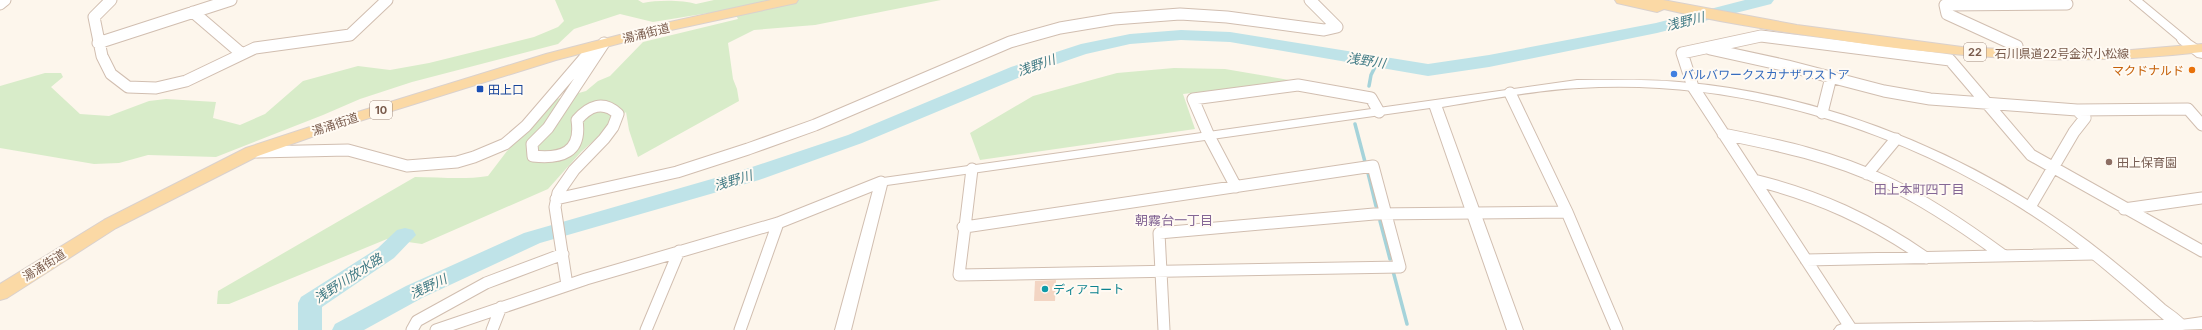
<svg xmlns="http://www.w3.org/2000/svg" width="2202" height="330" font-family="Inter,'Noto Sans JP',sans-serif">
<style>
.green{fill:#d8ecc9}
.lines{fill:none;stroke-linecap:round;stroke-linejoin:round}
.stream{stroke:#a5d3da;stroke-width:3.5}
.river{fill:#bfe3e8;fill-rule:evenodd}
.building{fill:#f3d5c3}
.minor-casing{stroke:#d1beb0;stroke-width:13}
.tertiary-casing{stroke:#d1beb0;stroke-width:2}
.secondary-casing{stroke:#d6c0b0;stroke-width:2}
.primary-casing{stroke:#dad1cd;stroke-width:2}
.minor{stroke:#fff;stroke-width:11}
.tertiary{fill:#fff;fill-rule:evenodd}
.secondary{fill:#fff;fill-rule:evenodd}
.primary{fill:#fbd9a5;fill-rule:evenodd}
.food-dot{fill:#e8710a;stroke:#fffaf3;stroke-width:1.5}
.shop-dot{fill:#3f7fe0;stroke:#fffaf3;stroke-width:1.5}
.transit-dot{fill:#1a4fb4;stroke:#fffaf3;stroke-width:1.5}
.education-dot{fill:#8d6e63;stroke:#fffaf3;stroke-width:1.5}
.culture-dot{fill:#0f9aa8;stroke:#fffaf3;stroke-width:1.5}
.labels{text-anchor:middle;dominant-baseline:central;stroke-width:4;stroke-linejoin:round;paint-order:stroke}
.shield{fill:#fffaf3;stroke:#a28b7f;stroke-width:1}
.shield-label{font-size:11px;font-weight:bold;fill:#7a5c4d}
.street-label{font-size:12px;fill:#7a5c4d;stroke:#fffaf3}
.food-label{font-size:12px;fill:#c56008;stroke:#fffaf3;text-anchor:end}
.shop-label{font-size:12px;fill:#366cbe;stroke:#fffaf3;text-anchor:start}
.transit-label{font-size:12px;fill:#164399;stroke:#fffaf3;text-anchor:start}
.education-label{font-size:12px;fill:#785e54;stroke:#fffaf3;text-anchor:start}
.culture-label{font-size:12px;fill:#0d838f;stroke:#fffaf3;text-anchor:start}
.water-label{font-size:13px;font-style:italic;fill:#437c86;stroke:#fffaf3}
.neighbourhood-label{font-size:13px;fill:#846695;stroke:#fffaf3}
</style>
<rect width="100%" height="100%" fill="#fdf6ec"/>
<path class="green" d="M555,0H638L643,3C657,0 683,0 696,4L714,0H941L815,25L754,30L728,43L733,79L737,89L739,101L638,157L629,130L626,112L581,152L548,189L422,244L387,239L229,304H217L218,291L415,177C440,177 463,180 488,176L507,151L557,99L586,91L598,81L610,76L643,42L738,19L733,9L653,22L620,14L574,29L558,44L412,82L360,99L323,115L216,157L148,155L119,163L94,164L0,148V86L45,73H61L63,77L51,87L80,114L109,116L149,101L166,99L216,102L213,118L240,125L265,114L303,81L358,66L390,70L429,63L534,37L558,27L564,21Z
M1174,68L1225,69L1295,81L1183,94L1195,129L980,160L970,133L1033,96L1117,73Z"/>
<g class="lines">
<path class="stream" d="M1369,86L1371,75L1377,63
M1355,124L1365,162
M1368,173L1376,206
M1380,221L1390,259
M1393,271L1407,324"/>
<path class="river" d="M1745,0H1774L1771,4L1657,33L1489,67L1428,76L1230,42L1181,40L1130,44L1086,54L1025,75L862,143L759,180L540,243L422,298L364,330H332L335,324L406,286L524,233L743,170L848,135L1011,67L1081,44L1130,34L1181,30L1230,32L1428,64L1489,55L1656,23Z
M405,228L413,230L416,235L394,258L322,307V330H298V303L301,297L378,248L397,230Z"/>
</g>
<path class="building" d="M1056,280L1055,301H1034L1035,281Z"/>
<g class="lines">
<g class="minor-casing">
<path id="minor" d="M111,0L94,17L102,56L111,74L128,87L156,88L186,81L255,48L350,35L387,0
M0,4L5,0
M1945,5L2067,4L2062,0
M1945,5L1947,14L2017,46
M193,12L242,54
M98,43L231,0
M1710,49L1788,66L1884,91L1930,99L2077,110L2188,109L2202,125
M1510,93L1567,212L1617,330
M1822,113L1831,77
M1723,134C1778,145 1835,157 1886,182C1928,202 1966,228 2004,256
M257,152L348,150L407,166L457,162L474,157L505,144L526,126L593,48
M1373,166L1400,267L959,275L965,227Z
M1867,174L1896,139
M1754,180C1819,196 1871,220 1926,258
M1236,187L1209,136L1193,99L1298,85L1371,98L1379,112
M556,199L677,172L748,149L815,125L1010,42L1060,28L1114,19L1180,14L1227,17L1324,30L1337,27L1310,0
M2030,207L2074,132L2085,118L2077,110
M2124,209L2202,198
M963,227H965
M965,227L972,169
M1806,260L2094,254
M567,285L555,207L558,193L574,170L604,139L613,127L618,114C603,100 589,106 577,120C582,153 561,159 533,156L532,144L548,128L604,43
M412,330L417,321L486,283L563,254
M436,330L586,279L778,223L881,182
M492,330L501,307
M646,330L679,251
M740,330L778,223
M1164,330L1159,233L1374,214L1567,212
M1852,330L1693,87L1682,53L1761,36L1950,60L2031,155L2202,251"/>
</g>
<g class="tertiary-casing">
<path id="tertiary" d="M2130,0H2142L2188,38L2190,40L2188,42H2180Z
M1577,80C1611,80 1645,79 1679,82C1838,95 1996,164 2118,265C2134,278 2150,291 2165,305C2173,311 2183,317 2188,325L2185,329L2182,330H1834L1837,326L1842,324L2164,320C2125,287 2087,252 2044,223C1909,131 1743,78 1579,88C1535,90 1486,100 1442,107L1523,330H1507L1430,108L887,185L851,330H835L876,179Z"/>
</g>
<g class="secondary-casing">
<path id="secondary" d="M2184,36L2202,48V58L2197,57L2179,43L2177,40L2179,37Z
M2202,317V329L2176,330L2171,325L2174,321Z"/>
</g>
<g class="primary-casing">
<path id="primary" d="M771,0H798L796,3L671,30L556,60L334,129L258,156L116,228L7,298L0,300V284L104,220L246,148L322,123L546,54L670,22Z
M1615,0H1663L1797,25L1962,47L2059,52H2107L2202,44V52C2074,67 1952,58 1825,38C1771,30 1717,22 1664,9L1657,12L1617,3Z"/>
</g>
<use href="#minor" class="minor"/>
<use href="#tertiary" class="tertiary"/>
<use href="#secondary" class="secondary"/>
<use href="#primary" class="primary"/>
</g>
<circle class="food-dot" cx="2192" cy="70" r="4"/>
<circle class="shop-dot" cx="1674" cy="74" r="4"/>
<rect class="transit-dot" x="476" y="85" width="8" height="8" rx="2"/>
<circle class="education-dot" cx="2109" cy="162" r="4"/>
<circle class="culture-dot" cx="1045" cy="289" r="4"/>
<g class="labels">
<g class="shield">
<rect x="1964" y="43" width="22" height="18" rx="3"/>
<rect x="370" y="101" width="22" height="18" rx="3"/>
</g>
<g class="shield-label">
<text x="1975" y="52">22</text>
<text x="381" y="110">10</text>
</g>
<g class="street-label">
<text transform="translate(646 33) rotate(-14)">湯涌街道</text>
<text x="2062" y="53">石川県道22号金沢小松線</text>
<text transform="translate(335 124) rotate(-18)">湯涌街道</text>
<text transform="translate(44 265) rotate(-32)">湯涌街道</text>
</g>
<g class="food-label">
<text x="2184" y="70">マクドナルド</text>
</g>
<g class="shop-label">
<text x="1682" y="74">バルバワークスカナザワストア</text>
</g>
<g class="transit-label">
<text x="488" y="89">田上口</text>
</g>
<g class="education-label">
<text x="2117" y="162">田上保育園</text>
</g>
<g class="culture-label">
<text x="1053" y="289">ディアコート</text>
</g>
<g class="water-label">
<text transform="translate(1685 21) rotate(-14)">浅野川</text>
<text transform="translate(1366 60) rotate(9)">浅野川</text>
<text transform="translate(1036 65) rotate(-19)">浅野川</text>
<text transform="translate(733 180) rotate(-17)">浅野川</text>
<text transform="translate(348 278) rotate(-33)">浅野川放水路</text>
<text transform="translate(428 286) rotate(-25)">浅野川</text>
</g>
<g class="neighbourhood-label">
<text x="1919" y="189">田上本町四丁目</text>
<text x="1174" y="220">朝霧台一丁目</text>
</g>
</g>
</svg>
